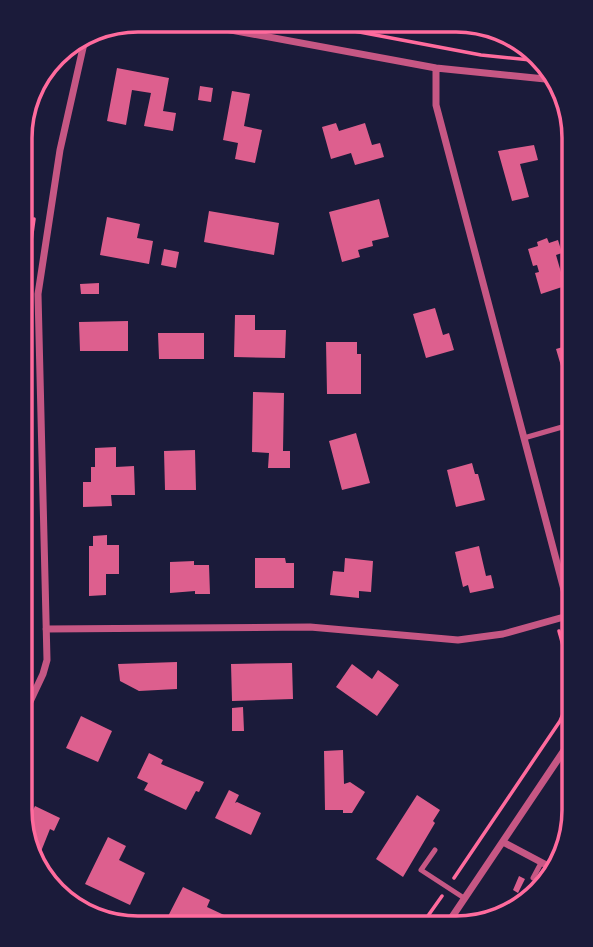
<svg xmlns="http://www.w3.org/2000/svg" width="593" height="947" font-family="'Sofia Sans Condensed',sans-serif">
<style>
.building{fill:#dd5f8e}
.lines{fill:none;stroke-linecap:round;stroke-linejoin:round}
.path{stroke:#ff6b9d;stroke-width:3.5}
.service{stroke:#c65784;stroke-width:5}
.minor{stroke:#c65784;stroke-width:7}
.rim{fill:none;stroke:#ff6b9d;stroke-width:3.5}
</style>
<rect width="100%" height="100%" fill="#1b1b3a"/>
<path class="building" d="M117,68L169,78L163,111L176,113L173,131L144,126L151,93L132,90L126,125L107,121Z
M200,86L213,88L211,102L198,100Z
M232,91L250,94L244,126L262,130L255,163L235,159L238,143L223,140Z
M336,123L339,131L365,123L372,145L380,143L384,157L355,165L351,153L331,159L322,127Z
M534,145L538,160L520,164L529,197L512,201L498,151Z
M379,199L389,237L372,241L373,246L358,250L360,257L342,262L329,212Z
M209,211L279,223L274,255L204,242Z
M107,217L140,224L137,238L153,241L149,264L100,255Z
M547,238L549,243L558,240L562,253L556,255L565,286L541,294L535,273L539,272L537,265L533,266L528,249L538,246L537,242Z
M164,249L179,252L176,268L161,265Z
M99,283V294H81L80,284Z
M435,308L443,335L449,333L454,350L426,358L413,314Z
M235,315H255V330H286L285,358L234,357Z
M128,321V351H80L79,322Z
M158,333H204V359H159Z
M565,341H568V388L563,374L567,372L565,365L561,366L556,349L566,346Z
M326,342H357V354H361V394H327Z
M253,392L284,393L283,451H290V468H268L269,453L252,452Z
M356,433L370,483L342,490L329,441Z
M116,447V467L134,466L135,495H111L112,506L83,507V482H91V467H95V448Z
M195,450L196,490H165L164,451Z
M472,463L475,474H478L485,500L456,507L447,470Z
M107,535V545H119V574H106V595L89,596V546H93V536Z
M479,546L486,576L491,575L494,588L470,593L468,585L463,587L455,552Z
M255,558H285L286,563H294V588H255Z
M345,558L373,561L371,592L359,591V598L330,595L333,571L344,572Z
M194,561V565H209L210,594H195V591L170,593V562Z
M177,662V689L139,691L120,681L118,664Z
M292,663L293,699L232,701L231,664Z
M352,664L372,679L378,670L399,685L377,716L336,687Z
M243,707L244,731H232V708Z
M81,716L112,731L98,762L66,748Z
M343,750L344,784L350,782L365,792L352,813H343V810H325L324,751Z
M149,753L163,760L161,764L204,782L199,792L196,791L186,810L144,790L148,783L137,778Z
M229,790L239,795L235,803L237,802L261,813L251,835L215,818Z
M417,795L440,810L433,821L435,823L403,877L376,859Z
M35,806L60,818L54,831L50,829L36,864L28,854V814L30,816Z
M108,837L126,846L119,860L145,873L130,905L85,884Z
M519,876L525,879L518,893L513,890Z
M183,887L210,900L207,907L224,915L219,925L163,926Z"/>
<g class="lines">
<path class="path" d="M296,20L481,55L541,61
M27,270L34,219
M454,878L560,721C576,688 568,664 559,631
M425,920L442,896"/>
<path class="service" d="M524,438L569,425
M435,850L421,870L464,898
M533,878L541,863"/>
<path class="minor" d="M177,20L436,68L555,80
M436,68V105L571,616
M46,629L310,627L458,640L503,634L571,615
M27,708L43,674L47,660L38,294L60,150L85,39
M503,842L554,869
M450,920L573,737"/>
</g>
<path d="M0 0H593V947H0ZM138 32H456A106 106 0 0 1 562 138V810A106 106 0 0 1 456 916H138A106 106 0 0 1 32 810V138A106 106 0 0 1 138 32Z" fill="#1b1b3a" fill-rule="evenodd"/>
<path class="rim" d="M138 32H456A106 106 0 0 1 562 138V810A106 106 0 0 1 456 916H138A106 106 0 0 1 32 810V138A106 106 0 0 1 138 32Z"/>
</svg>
